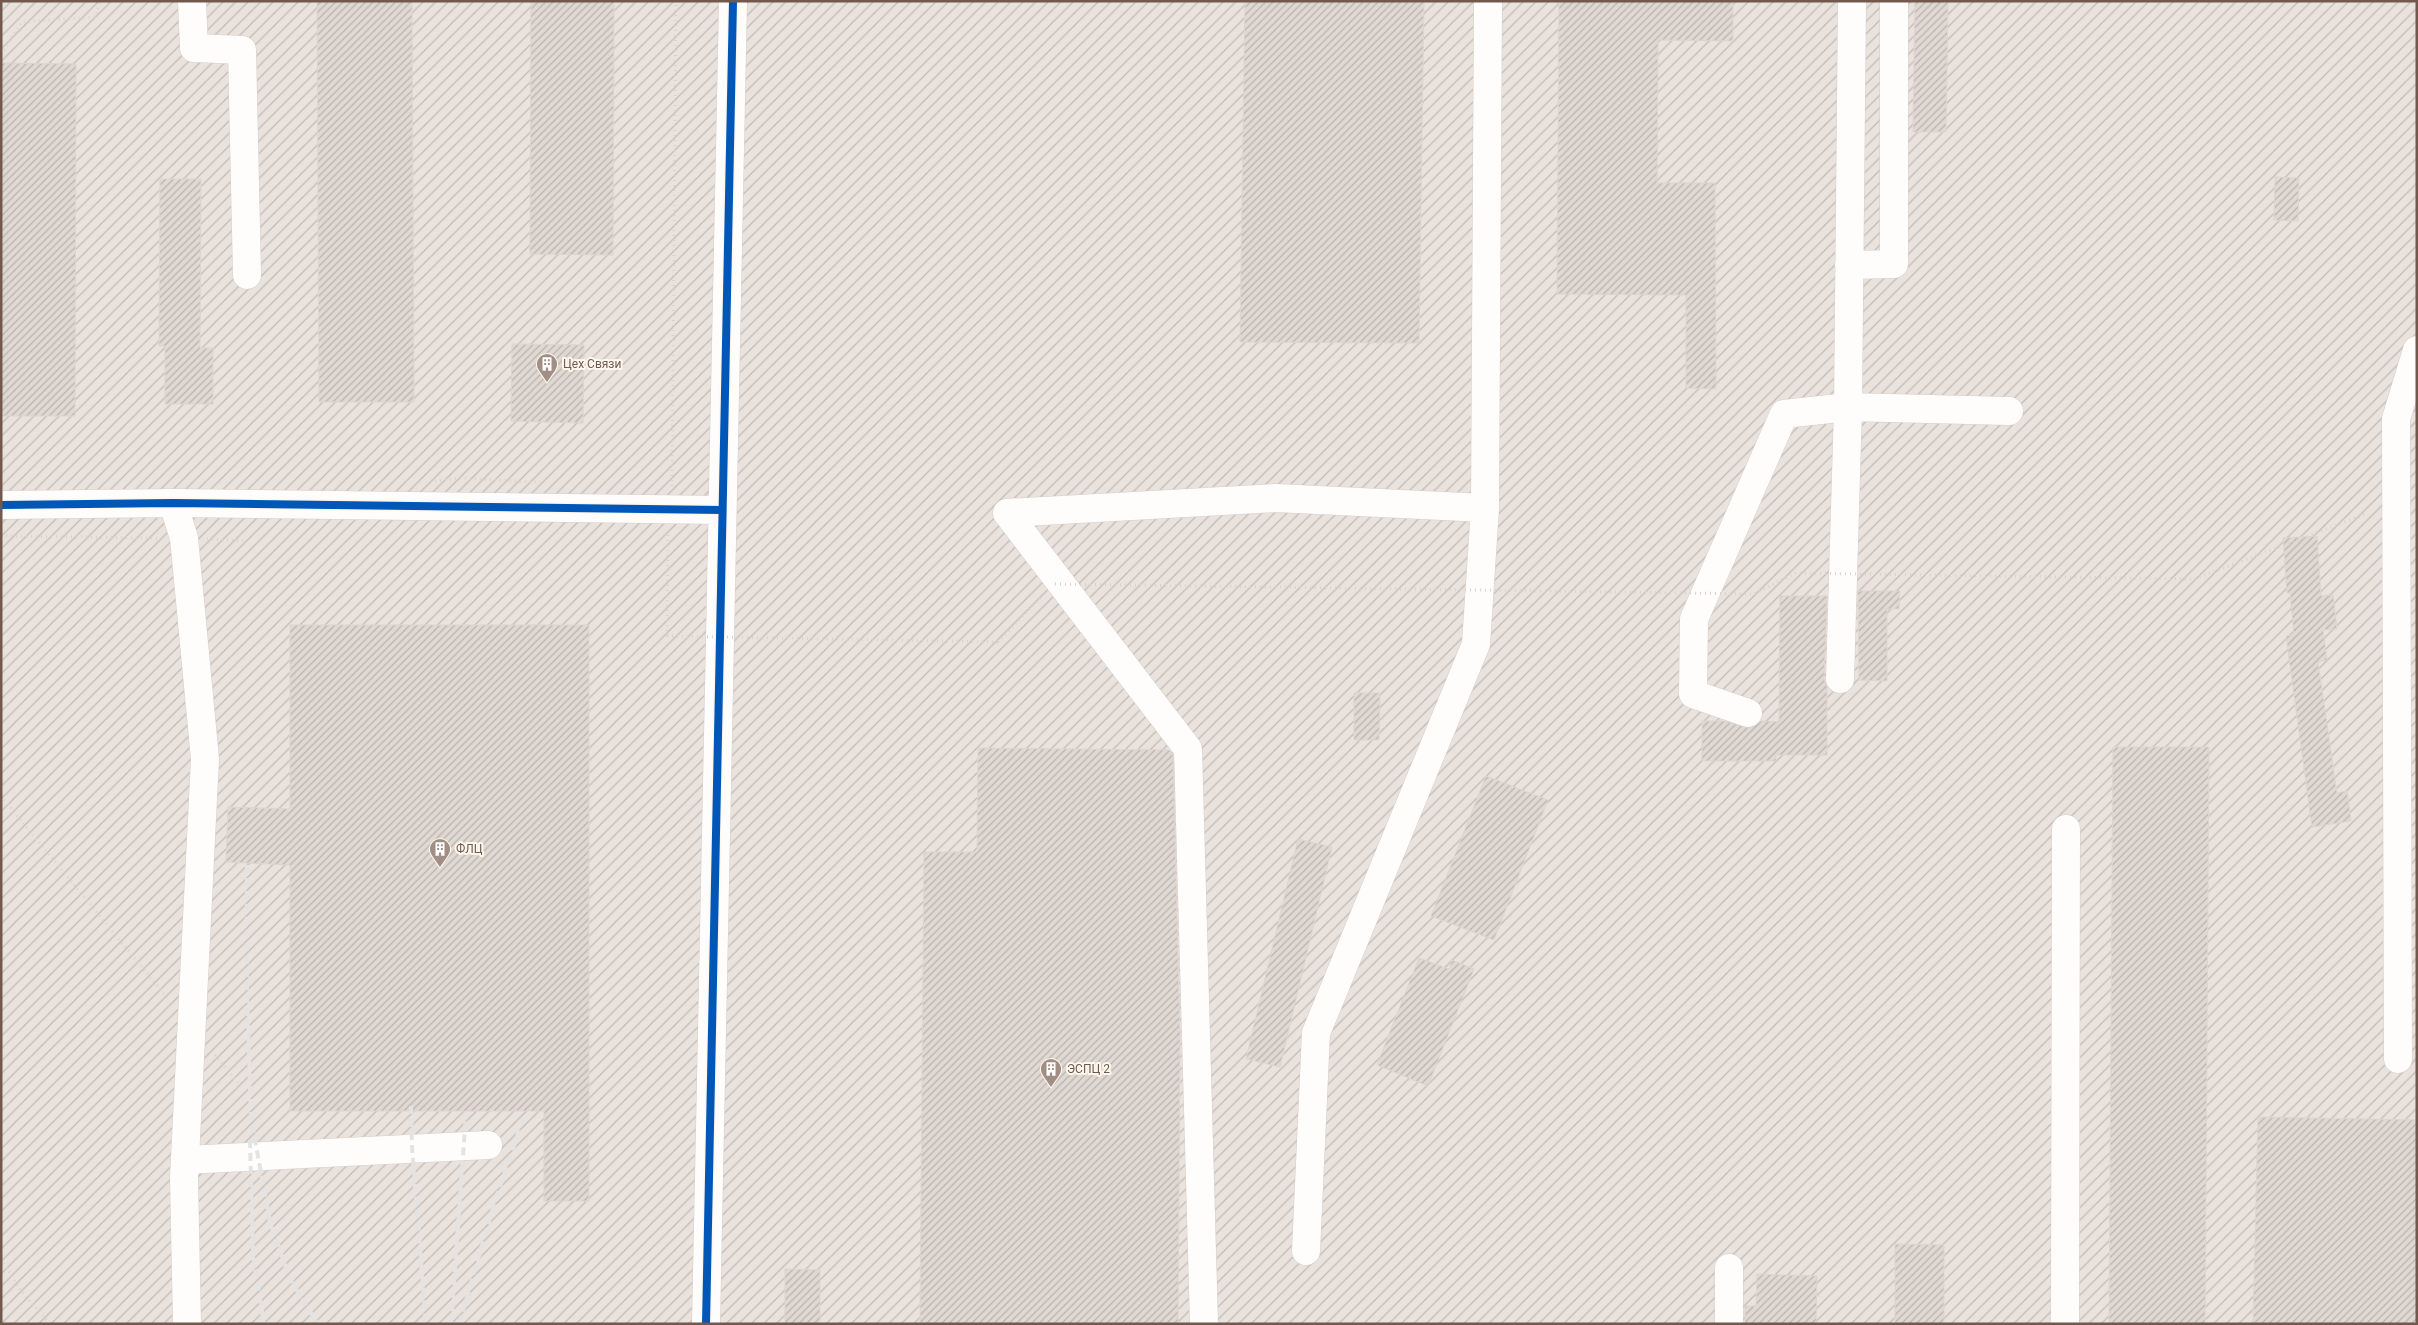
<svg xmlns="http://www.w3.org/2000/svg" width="2418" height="1325" font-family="Roboto,sans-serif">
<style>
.industrial{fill:url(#industrial-furrows)}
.building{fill:url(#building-hatch);stroke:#dfd5cf}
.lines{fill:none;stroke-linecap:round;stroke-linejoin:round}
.minor-casing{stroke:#d6cfca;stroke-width:29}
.path{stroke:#d9d2cf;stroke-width:3;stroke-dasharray:1 4;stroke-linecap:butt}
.minor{stroke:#fefdfc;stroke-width:28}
.rail{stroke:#e4e3e4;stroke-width:4;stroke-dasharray:8 5;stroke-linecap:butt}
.path-bridge{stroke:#d9d2cf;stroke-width:3;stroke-dasharray:1 4;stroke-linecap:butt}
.cycleway-casing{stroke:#fdf7ee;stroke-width:11}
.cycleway{stroke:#0057b8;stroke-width:8}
.labels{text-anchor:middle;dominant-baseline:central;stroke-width:4;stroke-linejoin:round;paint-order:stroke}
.poi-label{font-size:12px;fill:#72594e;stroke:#fdf7ee;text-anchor:start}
</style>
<defs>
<pattern id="industrial-furrows" width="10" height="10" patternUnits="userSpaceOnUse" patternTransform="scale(1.25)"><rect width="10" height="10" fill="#e9e2dd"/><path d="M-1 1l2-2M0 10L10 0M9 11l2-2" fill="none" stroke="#c1bab5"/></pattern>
<pattern id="building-hatch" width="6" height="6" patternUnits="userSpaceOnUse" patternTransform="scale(1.25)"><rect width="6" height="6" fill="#e0d8d2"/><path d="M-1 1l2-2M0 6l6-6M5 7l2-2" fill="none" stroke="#bab2ad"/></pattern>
</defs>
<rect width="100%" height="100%" fill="#f7f2ec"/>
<path class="industrial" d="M1,1H2417V1324H1Z"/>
<path class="building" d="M317,1H412L414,402H319Z
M531,1H614L613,255L530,254Z
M1245,1H1424L1419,343L1240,342Z
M1559,1H1733V41L1658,40L1657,183H1715L1716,389L1686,388V295L1557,294Z
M1915,1H1948L1946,132H1913Z
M1,63L76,64L75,416H1Z
M2275,177L2299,178L2298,221L2274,220Z
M160,179H201L200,348H213V404H165V346H159Z
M512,344L584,345L583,423L511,421Z
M2317,536L2321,596L2333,595L2337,629L2323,630L2327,660L2318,662L2337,793L2347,791L2351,821L2312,827L2286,636L2294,635L2290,593H2287L2283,538Z
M1858,591H1900L1899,609H1887V681L1859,680Z
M1780,596H1827L1824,679L1827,687V755H1776V761H1702V721H1724L1750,728L1761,721L1779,722Z
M290,625H589V1201H544V1111H290V865L226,862L228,807L290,809Z
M1354,693H1380L1379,740H1354Z
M2113,747H2209L2205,1324H2109Z
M978,748L1169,750L1173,754L1180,1036L1178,1324H920L924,852H977Z
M1486,776L1548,800L1494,940L1431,916Z
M1298,839L1332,847L1280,1067L1246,1059Z
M1419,958L1449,969L1452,960L1474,969L1428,1086L1377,1065Z
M2258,1117L2417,1120V1324H2253Z
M1895,1244L1944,1245V1324H1895Z
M785,1269L820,1270V1324H785Z
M1757,1274L1817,1276L1816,1324H1745V1306H1756Z"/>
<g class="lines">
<g class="minor-casing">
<path id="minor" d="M192,1L194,48L242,50L247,275
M1849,265L1894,264V1
M173,503L184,538L205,759L184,1178L187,1324
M1,505L173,503L722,510
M1007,513L1276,498L1485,508L1488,1
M1007,513L1188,749L1204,1324
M1840,679L1848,407L1852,1
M1748,713L1693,694L1694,619L1784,414L1848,407L2009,411
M2398,1059L2396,419L2417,350
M185,1160L488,1145
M1306,1251L1316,1033L1476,644L1485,508
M706,1324L733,1
M1729,1324V1268
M2065,1324L2066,829"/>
</g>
<path class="path" d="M1,54L22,22L95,17L100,1
M435,481L459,478L536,482
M672,486L676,1
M1,536L161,538
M207,539L246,541
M667,636L668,532
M998,642L1041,597
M1,796L169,1000
M215,1055L240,1085
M1,1259L22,1292L50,1324"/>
<use href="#minor" class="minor"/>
<path class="rail" d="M247,865V993L251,1118L270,1222L290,1279L318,1324
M411,1106L412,1147L426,1324
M250,1140L253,1256L264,1324
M451,1324L466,1114
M459,1324L495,1201L525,1113"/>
<path class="path-bridge" d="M1055,584L1754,594L1796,573L2194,579L2366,514
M667,636L998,642"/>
<g class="cycleway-casing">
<path id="cycleway" d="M1,505L173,503L722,510
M706,1324L733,1"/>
</g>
<use href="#cycleway" class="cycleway"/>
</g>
<defs>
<g id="building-pin" transform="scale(1.125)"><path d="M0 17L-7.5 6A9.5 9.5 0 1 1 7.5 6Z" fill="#a18f85" stroke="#fdf7ee"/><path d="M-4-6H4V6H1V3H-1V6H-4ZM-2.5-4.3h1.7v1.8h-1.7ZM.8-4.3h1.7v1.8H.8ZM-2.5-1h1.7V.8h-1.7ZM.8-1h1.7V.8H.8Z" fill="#fff"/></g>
</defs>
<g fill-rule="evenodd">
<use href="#building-pin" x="547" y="364"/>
<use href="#building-pin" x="440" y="849"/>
<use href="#building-pin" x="1051" y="1069"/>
</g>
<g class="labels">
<g class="poi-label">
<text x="563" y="364">Цех Связи</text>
<text x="456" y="849">ФЛЦ</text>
<text x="1067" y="1069">ЭСПЦ 2</text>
</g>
</g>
<rect width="2418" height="1325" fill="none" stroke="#72594e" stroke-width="5"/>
</svg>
